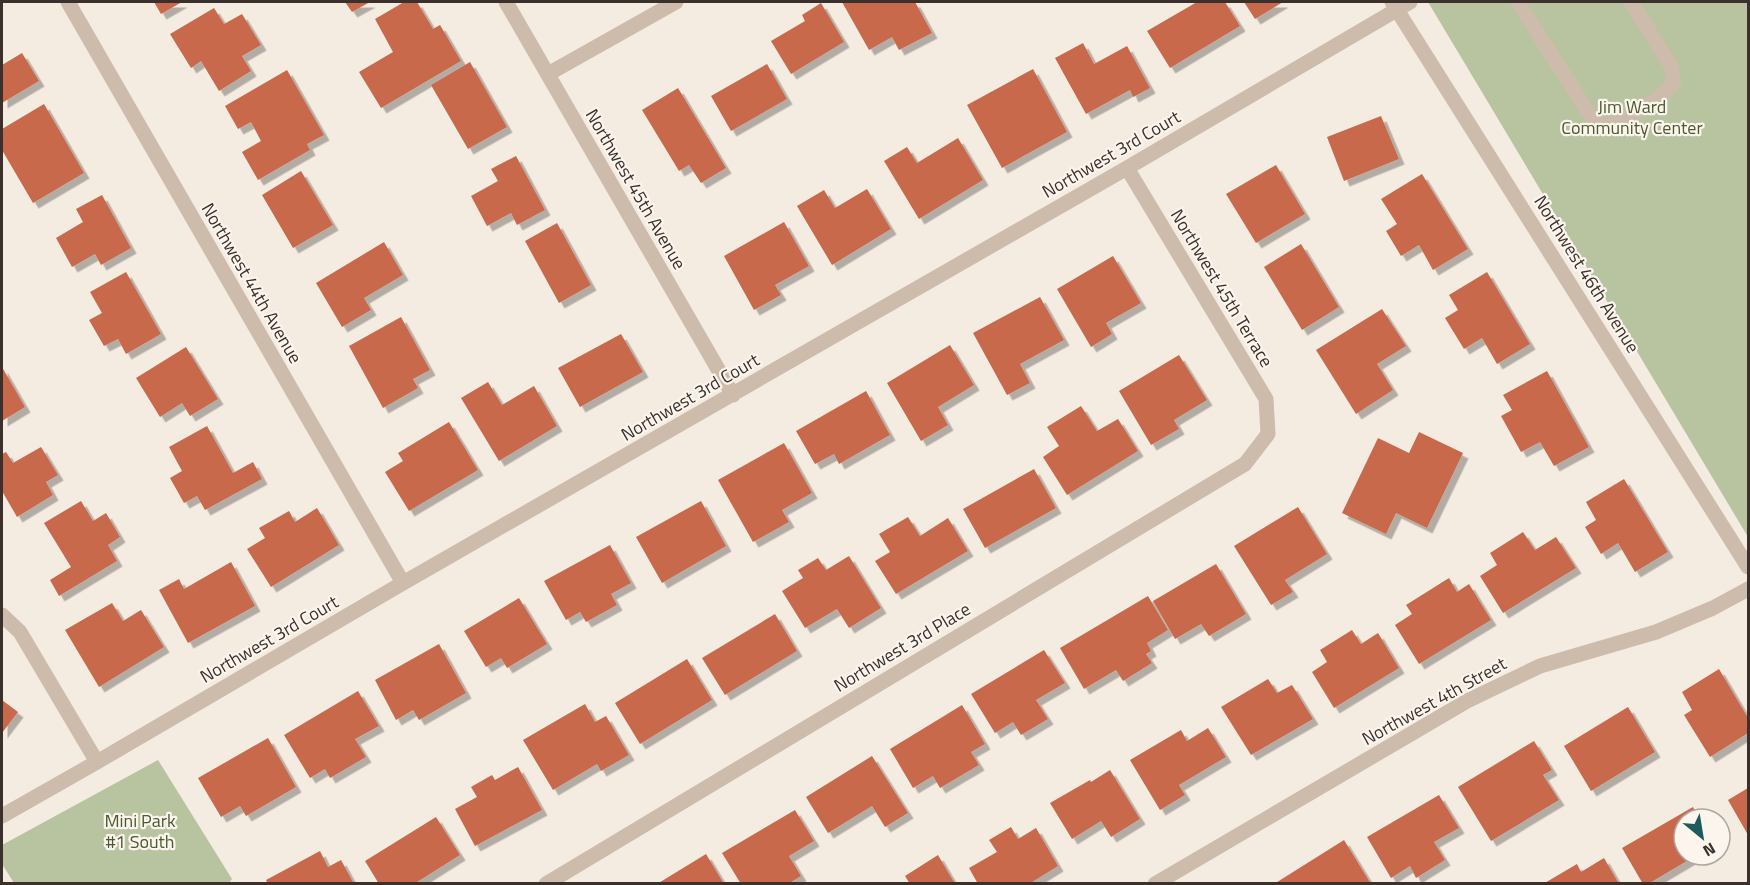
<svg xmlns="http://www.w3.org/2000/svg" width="1750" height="885" font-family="'Titillium Web',sans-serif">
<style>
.green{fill:#b8c4a0}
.building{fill:#c8694b;filter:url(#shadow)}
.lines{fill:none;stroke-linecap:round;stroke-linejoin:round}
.minor{stroke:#cdbbac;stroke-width:15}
.labels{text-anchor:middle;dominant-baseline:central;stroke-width:4.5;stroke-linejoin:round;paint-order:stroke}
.park-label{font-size:18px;fill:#4a5a2e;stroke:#fbf5ee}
.street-label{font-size:18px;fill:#3b302b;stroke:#fbf5ee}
</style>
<defs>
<filter id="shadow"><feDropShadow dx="5.5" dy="5.5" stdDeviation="0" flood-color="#0004"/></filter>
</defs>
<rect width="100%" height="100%" fill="#f4ebe1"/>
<path class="green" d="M1428,2H1748V537Z
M158,760L232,879L229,883H14L2,864V845Z"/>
<path class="building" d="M154,2H182L161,14Z
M345,2H370L352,12Z
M404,2H417L433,29L440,25L461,61L381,108L359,72L393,52L375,19Z
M842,2H915L932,33L899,50L892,37L869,50Z
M1197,2H1225L1240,26L1170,68L1147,31Z
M1244,2H1283L1255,19Z
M821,3L844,42L791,74L771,41L805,21L802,15Z
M214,8L224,24L242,14L261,45L242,56L251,71L219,91L201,61L191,68L170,34Z
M1083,43L1094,64L1127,46L1150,88L1133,97L1130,90L1086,114L1055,58Z
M22,53L39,81L2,103V65Z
M470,62L507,127L468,149L431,85Z
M767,64L787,99L731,131L711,96Z
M1033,69L1067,132L1002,168L967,105Z
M287,70L324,135L307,144L310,150L258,180L242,152L261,141L251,122L238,129L225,106Z
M678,88L726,168L701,183L689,165L679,171L642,110Z
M44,104L84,173L33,203L2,150V129Z
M1381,116L1399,159L1344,181L1327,137Z
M958,138L983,180L919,219L884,161L907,147L917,163Z
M516,156L545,210L517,225L511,213L487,226L471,196L498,181L491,169Z
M1276,165L1305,214L1256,243L1226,194Z
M301,171L333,225L293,248L262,195Z
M1422,174L1468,249L1433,270L1419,245L1401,256L1386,231L1397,224L1381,199Z
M867,189L891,229L832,265L797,206L824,190L835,208Z
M102,195L131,248L101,265L95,254L72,267L56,238L83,222L76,209Z
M784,222L809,266L775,285L781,295L754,310L724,256Z
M557,223L591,285L559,303L525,241Z
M384,242L403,275L364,298L371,310L342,327L316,283Z
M1301,244L1339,307L1302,330L1264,267Z
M1113,256L1141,303L1106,323L1112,334L1091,347L1057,289Z
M126,272L161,334L126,354L118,339L104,346L89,320L102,313L90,292Z
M1487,272L1530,344L1497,364L1482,338L1464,349L1445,318L1458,310L1449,295Z
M1040,297L1064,340L1020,364L1030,383L1007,395L973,333Z
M1382,309L1406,346L1377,364L1393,390L1356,414L1316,350Z
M401,317L430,370L413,379L418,388L383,408L349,346Z
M621,334L643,372L580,407L558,368Z
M950,345L974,385L938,407L948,425L921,441L887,383Z
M186,347L218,399L190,416L182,403L160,417L136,378Z
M1179,355L1207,400L1174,420L1179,429L1151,445L1119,391Z
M2,367L25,407L2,421Z
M1547,371L1589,447L1554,466L1540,442L1521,452L1501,416L1512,410L1503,395Z
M488,382L502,405L534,386L557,426L499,461L461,398Z
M866,391L890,435L839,464L834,454L815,464L796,431Z
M1081,406L1097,431L1118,419L1138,451L1067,495L1043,457L1059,446L1047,427Z
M449,422L478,470L409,511L385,472L403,461L398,453Z
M207,426L233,473L253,462L262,479L205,510L197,496L184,503L170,478L182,471L169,447Z
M1419,432L1463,453L1427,528L1396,513L1386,534L1342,513L1378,438L1409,453Z
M784,443L812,493L782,510L789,522L753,542L718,480Z
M41,447L58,475L46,482L53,495L17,517L2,491V454L6,452L13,463Z
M1034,469L1056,508L985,548L963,509Z
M1624,479L1668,552L1635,572L1618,543L1601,554L1585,527L1596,520L1586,502Z
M81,501L93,521L106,513L120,537L108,545L117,561L59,596L50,580L71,567L44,523Z
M701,501L726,546L662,583L636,537Z
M1298,507L1327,554L1285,580L1293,592L1271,605L1234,546Z
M317,508L339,545L271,587L247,549L265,538L259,528L289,511L295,522Z
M908,517L920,536L948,518L968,551L896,594L875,561L890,552L879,534Z
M1523,532L1535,550L1556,537L1576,568L1503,613L1480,576L1497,565L1490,553Z
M610,545L631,583L611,594L617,605L586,622L580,612L566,620L544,581Z
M849,556L881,608L849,628L837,609L805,628L782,591L803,578L798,570L818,558L826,570Z
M231,562L255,606L188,643L159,590L179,579L184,589Z
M1216,564L1246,614L1209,636L1201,624L1175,639L1153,601Z
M1449,578L1457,592L1469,584L1491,620L1419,664L1395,625L1412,614L1406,605Z
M1148,596L1168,630L1147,643L1151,651L1146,654L1152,663L1123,681L1116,670L1084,689L1060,648Z
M519,598L547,644L507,668L501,658L486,667L464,631Z
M112,603L123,621L141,610L164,647L99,687L65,630Z
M775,614L797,651L725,695L702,658Z
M1352,630L1361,644L1378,633L1399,668L1334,708L1312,672L1327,662L1320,650Z
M439,644L466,693L419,720L413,710L396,720L375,680Z
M1044,650L1065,683L1036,700L1048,719L1021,735L1013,722L995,733L971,694Z
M687,659L712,700L640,744L615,703Z
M1719,669L1748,718V733L1710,757L1684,715L1692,710L1682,692Z
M1268,679L1277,693L1292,685L1313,719L1251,755L1221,707Z
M358,691L379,726L355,739L366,757L330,778L325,769L310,778L284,735Z
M2,700L18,712L2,733Z
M585,704L595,722L606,716L629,755L601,771L597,764L553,790L523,740Z
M962,705L985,744L971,752L979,765L940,788L933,776L913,788L890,749Z
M1628,707L1655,752L1591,791L1564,746Z
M1208,728L1226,757L1179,785L1185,795L1160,810L1130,760L1181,730L1187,741Z
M268,738L296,787L246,816L240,806L221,817L198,778Z
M1534,741L1552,770L1543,775L1559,800L1491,841L1458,787Z
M872,756L908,813L885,827L872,806L828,833L806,797Z
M518,767L542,810L475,846L455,809L477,797L471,787L492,775L495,780Z
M1110,770L1140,819L1111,837L1101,821L1072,839L1050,803L1090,780L1091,782Z
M1748,788V835L1728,800Z
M1439,795L1459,828L1434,842L1445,860L1416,878L1410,866L1391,878L1367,837Z
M1693,807L1699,819H1684V855H1697L1648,884H1643L1622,848Z
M795,810L814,841L789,856L801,876L788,884H763L762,882L760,884H741L722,853Z
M436,817L460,855L414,884H379L365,861Z
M1011,827L1018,839L1036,828L1058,866L1029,884H978L969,868L997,852L989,840Z
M1344,840L1371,884H1274Z
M320,851L328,867L341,860L354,884H268L266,880Z
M706,854L724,884H657Z
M938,855L955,884H910L905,876Z
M1604,858L1619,884H1543L1577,864L1581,872Z"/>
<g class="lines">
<path class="minor" d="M68,2L403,583
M506,2L733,395
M1392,2L1748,567
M1518,2L1591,117L1602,124H1616L1661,97L1674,82L1671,66L1631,2
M548,74L676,2
M2,615L20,632L97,762
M2,816L97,762L403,583L1127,168L1410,2
M546,884L1245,464L1268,434L1266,399L1127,168
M1155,884L1467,701L1540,666L1656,632L1713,608L1748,589"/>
</g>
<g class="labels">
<g class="park-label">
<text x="1632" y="106">Jim Ward<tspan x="1632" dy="21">Community Center</tspan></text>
<text x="140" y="820">Mini Park<tspan x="140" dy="21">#1 South</tspan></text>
</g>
<g class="street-label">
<text transform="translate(1111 154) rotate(-30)">Northwest 3rd Court</text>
<text transform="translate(636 189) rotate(60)">Northwest 45th Avenue</text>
<text transform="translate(1587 274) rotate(58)">Northwest 46th Avenue</text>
<text transform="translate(252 283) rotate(60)">Northwest 44th Avenue</text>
<text transform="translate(1222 288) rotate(59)">Northwest 45th Terrace</text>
<text transform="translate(690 397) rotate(-30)">Northwest 3rd Court</text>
<text transform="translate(269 639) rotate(-30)">Northwest 3rd Court</text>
<text transform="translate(902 647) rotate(-31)">Northwest 3rd Place</text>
<text transform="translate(1434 701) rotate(-29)">Northwest 4th Street</text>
</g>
</g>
<rect width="1750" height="885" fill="none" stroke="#3b302b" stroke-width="6"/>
<g transform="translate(1702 837) rotate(150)"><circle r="28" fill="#fbf5ee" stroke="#aea6a0" stroke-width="1.5"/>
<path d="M0-4.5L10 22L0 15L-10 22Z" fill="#1f5a5e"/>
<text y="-9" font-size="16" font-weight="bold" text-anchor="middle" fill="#3b302b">N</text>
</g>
</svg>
